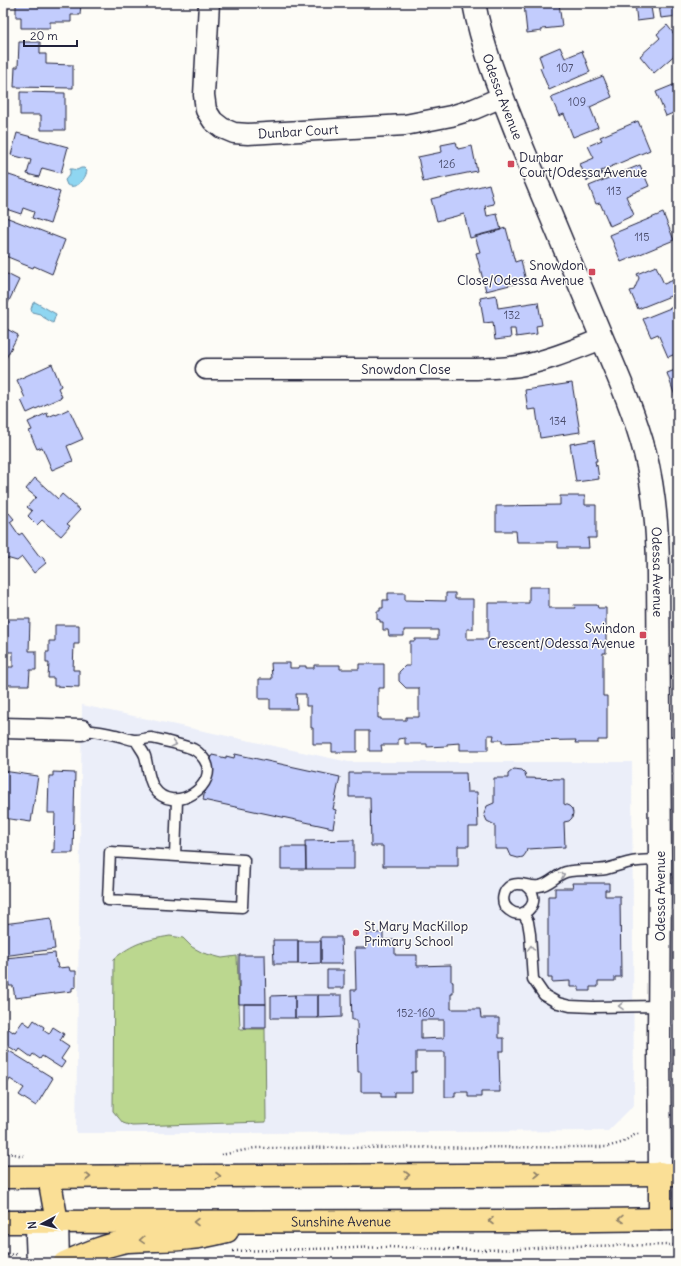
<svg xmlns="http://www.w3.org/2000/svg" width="681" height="1266" font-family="Delius,sans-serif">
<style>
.built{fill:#ebeef9}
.green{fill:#bbd78f;stroke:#6e7c65}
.water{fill:#8fd6f1;stroke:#638ea8}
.building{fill:#c2ccfd;stroke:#22223b;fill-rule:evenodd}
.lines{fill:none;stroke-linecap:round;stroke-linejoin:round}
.service-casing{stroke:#22223b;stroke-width:13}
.minor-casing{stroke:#22223b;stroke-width:23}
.tertiary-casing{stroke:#22223b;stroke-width:25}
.primary-casing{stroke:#22223b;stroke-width:25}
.path{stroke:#22223b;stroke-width:2.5;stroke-dasharray:1 3;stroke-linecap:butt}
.service{stroke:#fdfcf7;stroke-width:10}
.minor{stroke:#fdfcf7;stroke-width:20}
.tertiary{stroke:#fdfcf7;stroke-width:22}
.primary{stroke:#fadf96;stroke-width:22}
.oneway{stroke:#9a9aa2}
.oneway2{stroke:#8e8068}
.poi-dot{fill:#d1495b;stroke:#fdfcf7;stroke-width:1.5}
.labels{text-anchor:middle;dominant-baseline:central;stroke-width:3;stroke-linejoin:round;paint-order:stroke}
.number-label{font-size:11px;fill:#4a4c6c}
.street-label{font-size:13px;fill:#22223b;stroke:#fdfcf7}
.poi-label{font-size:13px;fill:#22223b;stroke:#fdfcf7;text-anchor:start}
</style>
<rect width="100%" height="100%" fill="#fdfcf7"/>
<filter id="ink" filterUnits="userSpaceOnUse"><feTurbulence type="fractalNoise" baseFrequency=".025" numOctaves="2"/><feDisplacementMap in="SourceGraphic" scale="8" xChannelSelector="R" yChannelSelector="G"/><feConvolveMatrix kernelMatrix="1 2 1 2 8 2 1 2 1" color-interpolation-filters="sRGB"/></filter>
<g filter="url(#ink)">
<path class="built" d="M82,705L349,762H632L634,1105L608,1131L257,1133H76Z"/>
<path class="green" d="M170,936L183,938L192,947L203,953L222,958L237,956L240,1029H265L266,1122L132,1126L123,1123L113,1111L114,959C133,943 146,940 170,936Z"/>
<path class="water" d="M81,168H84L87,171C85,180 76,190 67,185L65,180L70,174V169H73L77,170Z
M35,302L56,314L53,323L43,317L40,314L32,312L31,309L33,303Z"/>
<path class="building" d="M16,3H81L80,15H71V22H50V28H21V17H16Z
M535,3H539V5L559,3L562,27L542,29V31L527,33L524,4Z
M635,3H678V16L661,18L659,6L651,7L653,19L637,21Z
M667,25L678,39V40L674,44L678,49V52L654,73L640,56L660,38L657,34Z
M19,42H40V54H46V64L73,65V88L14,87L15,67H18Z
M560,47L565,58L582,51L590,72L549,90L540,68L543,67L539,56Z
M603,76L612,97L590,107L598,127L573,137L564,114L559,116L551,97Z
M678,83V111L666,116L656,92Z
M20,92L65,93V130H41V115H20Z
M638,121L650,150L601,171L602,174L587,181L580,164L594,158L588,146L602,140L600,137Z
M17,133L68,147L61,173L42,168L39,177L27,174L31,160L11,155Z
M456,142L458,149L472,146L477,171L423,182L418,157L442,152L441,145Z
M640,165L649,186L626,196L634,215L610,226L600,203L596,204L589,186Z
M3,173L60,192L50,224L32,218L34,212L23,208L21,214L3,208Z
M489,184L494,204L485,206L487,216L497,214L501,230L470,238L464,214L437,221L431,199Z
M663,213L674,240L621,262L610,235Z
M3,216L65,240L52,274L34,266L33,268L20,263V262L3,255L5,250L3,249V239L6,232L3,231Z
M506,228L515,262L521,260L526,281L486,291L476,253L480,252L475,236Z
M656,266L664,284L676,279L678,283V293L638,309L630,291L634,290L639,278L637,274Z
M3,272L19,280L8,303L3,300Z
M496,295L498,308L538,302L542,325L536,326L537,334L516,337L515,329H510L511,338L495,340L493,322L484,323L480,298Z
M678,305V353L668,357L658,334L651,337L643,319Z
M3,314L7,316L3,324Z
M3,327L18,335L5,360L3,359Z
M52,364L61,386L58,388L62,397L27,413L21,400L25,398L17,380Z
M678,369V398L676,399L667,373Z
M572,383L580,432L540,438L536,409L528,410L525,390Z
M69,409L83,439L67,446L73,461L52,470L42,447L37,449L29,431L32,430L28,422L47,413L48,417L55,414L56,415Z
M594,440L597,461H595L596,466L597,465L599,479L576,482L570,444Z
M35,478L58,499L62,494L80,510L67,524L70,526L61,536L42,520L37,525L28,516L32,511L27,507L36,497L26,489Z
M560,496H585V505H596V538H588L589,548H558V542H517L516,531H496V506L560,505Z
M9,513L14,519L10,522L19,535L22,533L40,557L42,556L46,563L34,573L22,557L17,561L3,557V517Z
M529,587H549V608H575L574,605H597L598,608H606V653H603V696H607V740H598V743H575L576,740L523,741V742L502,743V740H493L494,735H488V750H460V743L447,744V746L427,747V744H405V738L398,739V745H381L382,751H369V731H357V752H332V744H313V728H311V706H306V694H296L297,709H270V699H259V679H272L271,663H290V668H299V666H306V668H314V665H340V669H359V664H384V688H378V718H381V720H406V717H419V688H406L399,681V672L405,666H410V641H415V639H438V630H404V636H389L388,630H383V622H380V620L377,619V611H380V608H383V600H388V593H405V600L446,601V593H455V599H473V629H467V639H488V603H529Z
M7,619H30L29,651H36V670H30L29,685H6V667H13V652H7Z
M55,625H79V644H74L73,670H79V687L54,686V678H48L49,663H46V652H49V641H55Z
M235,754L340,777L333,809L336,810L333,828L203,800L212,755L226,758V756L234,758Z
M514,769L522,770L525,773L526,778L564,779V804L569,806L572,809L573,813L572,818L569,821L564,822L565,847L527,849L526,853L523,857L518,858L511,856L508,849H495V825L487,821L484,814L487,806L494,803V778H508V774Z
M3,771L38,776L31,822L3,818L5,794L3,793Z
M53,772L75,773L73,853H52V850H54L55,813H48L49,776H53Z
M349,773H466L467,792H477L478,827H469V846H458V866H383V846H371L370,797H349Z
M354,840V869H306L305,841Z
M281,847H306V869H281Z
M572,883H609V890H605V896H620L621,977H615V981H598V987H590V991H579V987H570V981L552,982V978H548V896H555V888H573Z
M51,918L55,949L3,956V924Z
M367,933H383V940H395V955H417V966L451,965V981H453V994H451V1009H480L481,1018H499V1038H504V1051H499L500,1092H481V1097H468V1092H455V1097H445V1052H416V1072H412V1092H394V1097H381V1092H361V1072H358L357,1020H352L351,990H356L355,948H367ZM421,1020H444V1038L421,1039Z
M321,937H341L342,964H321Z
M273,940H298V964H274Z
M298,941H321V963L298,964Z
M55,953L56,963H57L58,968L69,967L70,971H76V987L72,988V991L15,998L13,986H9L5,958Z
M239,955H265L266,1004H239Z
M327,970H344V988H327Z
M295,995V1018H271V996Z
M295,995H318V1018H295Z
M318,995H342V1017L318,1018Z
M244,1004H266V1028H244Z
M34,1020L44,1027L43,1030L49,1034L53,1027L64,1034L60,1041L69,1047L61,1059L65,1062L61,1068L42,1056L40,1059L33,1054L31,1057L20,1049L18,1052L8,1046L7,1048L3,1045V1025L13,1032V1031L15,1032L23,1021L30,1026Z
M3,1047L53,1078L36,1106L19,1095L24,1088L10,1079L6,1086L3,1085Z"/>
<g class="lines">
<g class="service-casing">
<path id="service" d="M82,730C93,731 104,732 115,735C122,736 129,740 136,740C141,740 146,738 151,738C158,739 186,746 193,749C197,751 201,755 204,759C222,784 173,817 154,788C148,779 148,766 145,756C143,750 138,746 136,740
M110,852L244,860L242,907L108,900Z
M175,856L177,800
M526,886C544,899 525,923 509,910C500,904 502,890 512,885C521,881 530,888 539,886C549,885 556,875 566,872C579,869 593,871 606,869C613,867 620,865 627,863C638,860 649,860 660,860
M523,913L528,922L530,934L533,979L544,995L558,1003L570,1006L593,1007L660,1006"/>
</g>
<g class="minor-casing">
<g id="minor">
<path id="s1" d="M209,3L204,95L206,110L213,121L222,128L234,133L248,134L405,125L451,116L474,109L502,97"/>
<path id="s2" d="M206,369H476C490,368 505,368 519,366C548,361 575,349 602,339"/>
<path d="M3,728L82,730"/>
<path d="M659,747H678"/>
</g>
</g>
<g class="tertiary-casing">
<g id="tertiary">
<path id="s3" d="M474,3C483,52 503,98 521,144C547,206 573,269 599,331C616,371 634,411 645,453C655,493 658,533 658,574L660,860L659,1044L660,1173"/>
<path d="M57,1222L58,1263"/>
<path d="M38,1263L37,1238L38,1222"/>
</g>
</g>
<g class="primary-casing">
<g id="primary">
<path d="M3,1177L678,1174"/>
<path d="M49,1177L57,1222"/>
<path d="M660,1219V1173"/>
<path id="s4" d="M3,1222L514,1221L678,1219"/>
<path d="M64,1263C85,1254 105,1245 128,1241C149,1239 170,1241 190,1238C203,1237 215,1234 227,1231"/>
</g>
</g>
<path class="path" d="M3,1152L24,1156
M221,1155L255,1148L606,1147L621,1143L636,1134H640
M233,1251L389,1247L479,1250L524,1249L562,1246L678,1245
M3,1255L18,1254"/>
<use href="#service" class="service"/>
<use href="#minor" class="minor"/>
<use href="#tertiary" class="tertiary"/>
<use href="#primary" class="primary"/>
</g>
<defs><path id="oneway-chevron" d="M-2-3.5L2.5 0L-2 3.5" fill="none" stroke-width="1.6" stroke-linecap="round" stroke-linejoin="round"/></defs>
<g class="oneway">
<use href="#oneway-chevron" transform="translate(174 744) rotate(14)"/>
<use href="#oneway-chevron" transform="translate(562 875) rotate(-23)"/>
<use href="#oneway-chevron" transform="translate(531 948) rotate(-91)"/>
<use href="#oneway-chevron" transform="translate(621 1006) rotate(179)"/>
</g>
<g class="oneway2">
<use href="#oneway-chevron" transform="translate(537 1174)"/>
<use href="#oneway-chevron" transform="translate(407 1175)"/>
<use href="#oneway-chevron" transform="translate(218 1176)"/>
<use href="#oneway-chevron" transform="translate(88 1177)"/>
<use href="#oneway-chevron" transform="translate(621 1219) rotate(179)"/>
<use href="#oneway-chevron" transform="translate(491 1221) rotate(180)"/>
<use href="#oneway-chevron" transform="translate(196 1222) rotate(180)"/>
<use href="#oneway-chevron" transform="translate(142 1240) rotate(176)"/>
</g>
</g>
<g class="poi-dot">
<rect x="507" y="160" width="8" height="8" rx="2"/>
<rect x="588" y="268" width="8" height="8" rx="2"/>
<rect x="639" y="631" width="8" height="8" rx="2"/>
<circle cx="356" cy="933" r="4"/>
</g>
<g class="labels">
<g class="number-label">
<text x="565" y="68">107</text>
<text x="577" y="102">109</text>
<text x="447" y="164">126</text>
<text x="614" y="191">113</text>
<text x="642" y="237">115</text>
<text x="512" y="315">132</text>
<text x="558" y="421">134</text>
<text x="416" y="1013">152-160</text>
</g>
<g class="street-label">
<text stroke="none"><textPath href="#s3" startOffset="98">Odessa Avenue</textPath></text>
<text stroke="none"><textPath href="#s1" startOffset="209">Dunbar Court</textPath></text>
<text stroke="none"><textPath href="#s2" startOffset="200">Snowdon Close</textPath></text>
<text stroke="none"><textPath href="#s3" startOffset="602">Odessa Avenue</textPath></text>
<text transform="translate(660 896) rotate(-90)">Odessa Avenue</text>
<text stroke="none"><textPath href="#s4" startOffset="338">Sunshine Avenue</textPath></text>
</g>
<g class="poi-label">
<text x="519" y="157">Dunbar<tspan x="519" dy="15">Court/Odessa Avenue</tspan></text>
<text x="584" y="265" text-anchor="end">Snowdon<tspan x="584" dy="15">Close/Odessa Avenue</tspan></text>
<text x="635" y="628" text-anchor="end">Swindon<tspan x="635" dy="15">Crescent/Odessa Avenue</tspan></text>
<text x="364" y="926">St Mary MacKillop<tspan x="364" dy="15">Primary School</tspan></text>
</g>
</g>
<rect width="681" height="1266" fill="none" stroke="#fdfcf7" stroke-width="16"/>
<rect x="8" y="8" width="665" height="1250" fill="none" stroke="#22223b" stroke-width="1.5" filter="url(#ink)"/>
<g transform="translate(42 1224) rotate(263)" stroke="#fdfcf7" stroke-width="3" paint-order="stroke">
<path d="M0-3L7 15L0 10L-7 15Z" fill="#22223b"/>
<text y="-6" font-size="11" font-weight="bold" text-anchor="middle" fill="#22223b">N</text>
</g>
<path d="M24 40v6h53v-6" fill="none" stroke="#22223b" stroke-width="2"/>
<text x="30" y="40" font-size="12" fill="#22223b" stroke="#fdfcf7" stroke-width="3" paint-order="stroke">20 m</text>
</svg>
